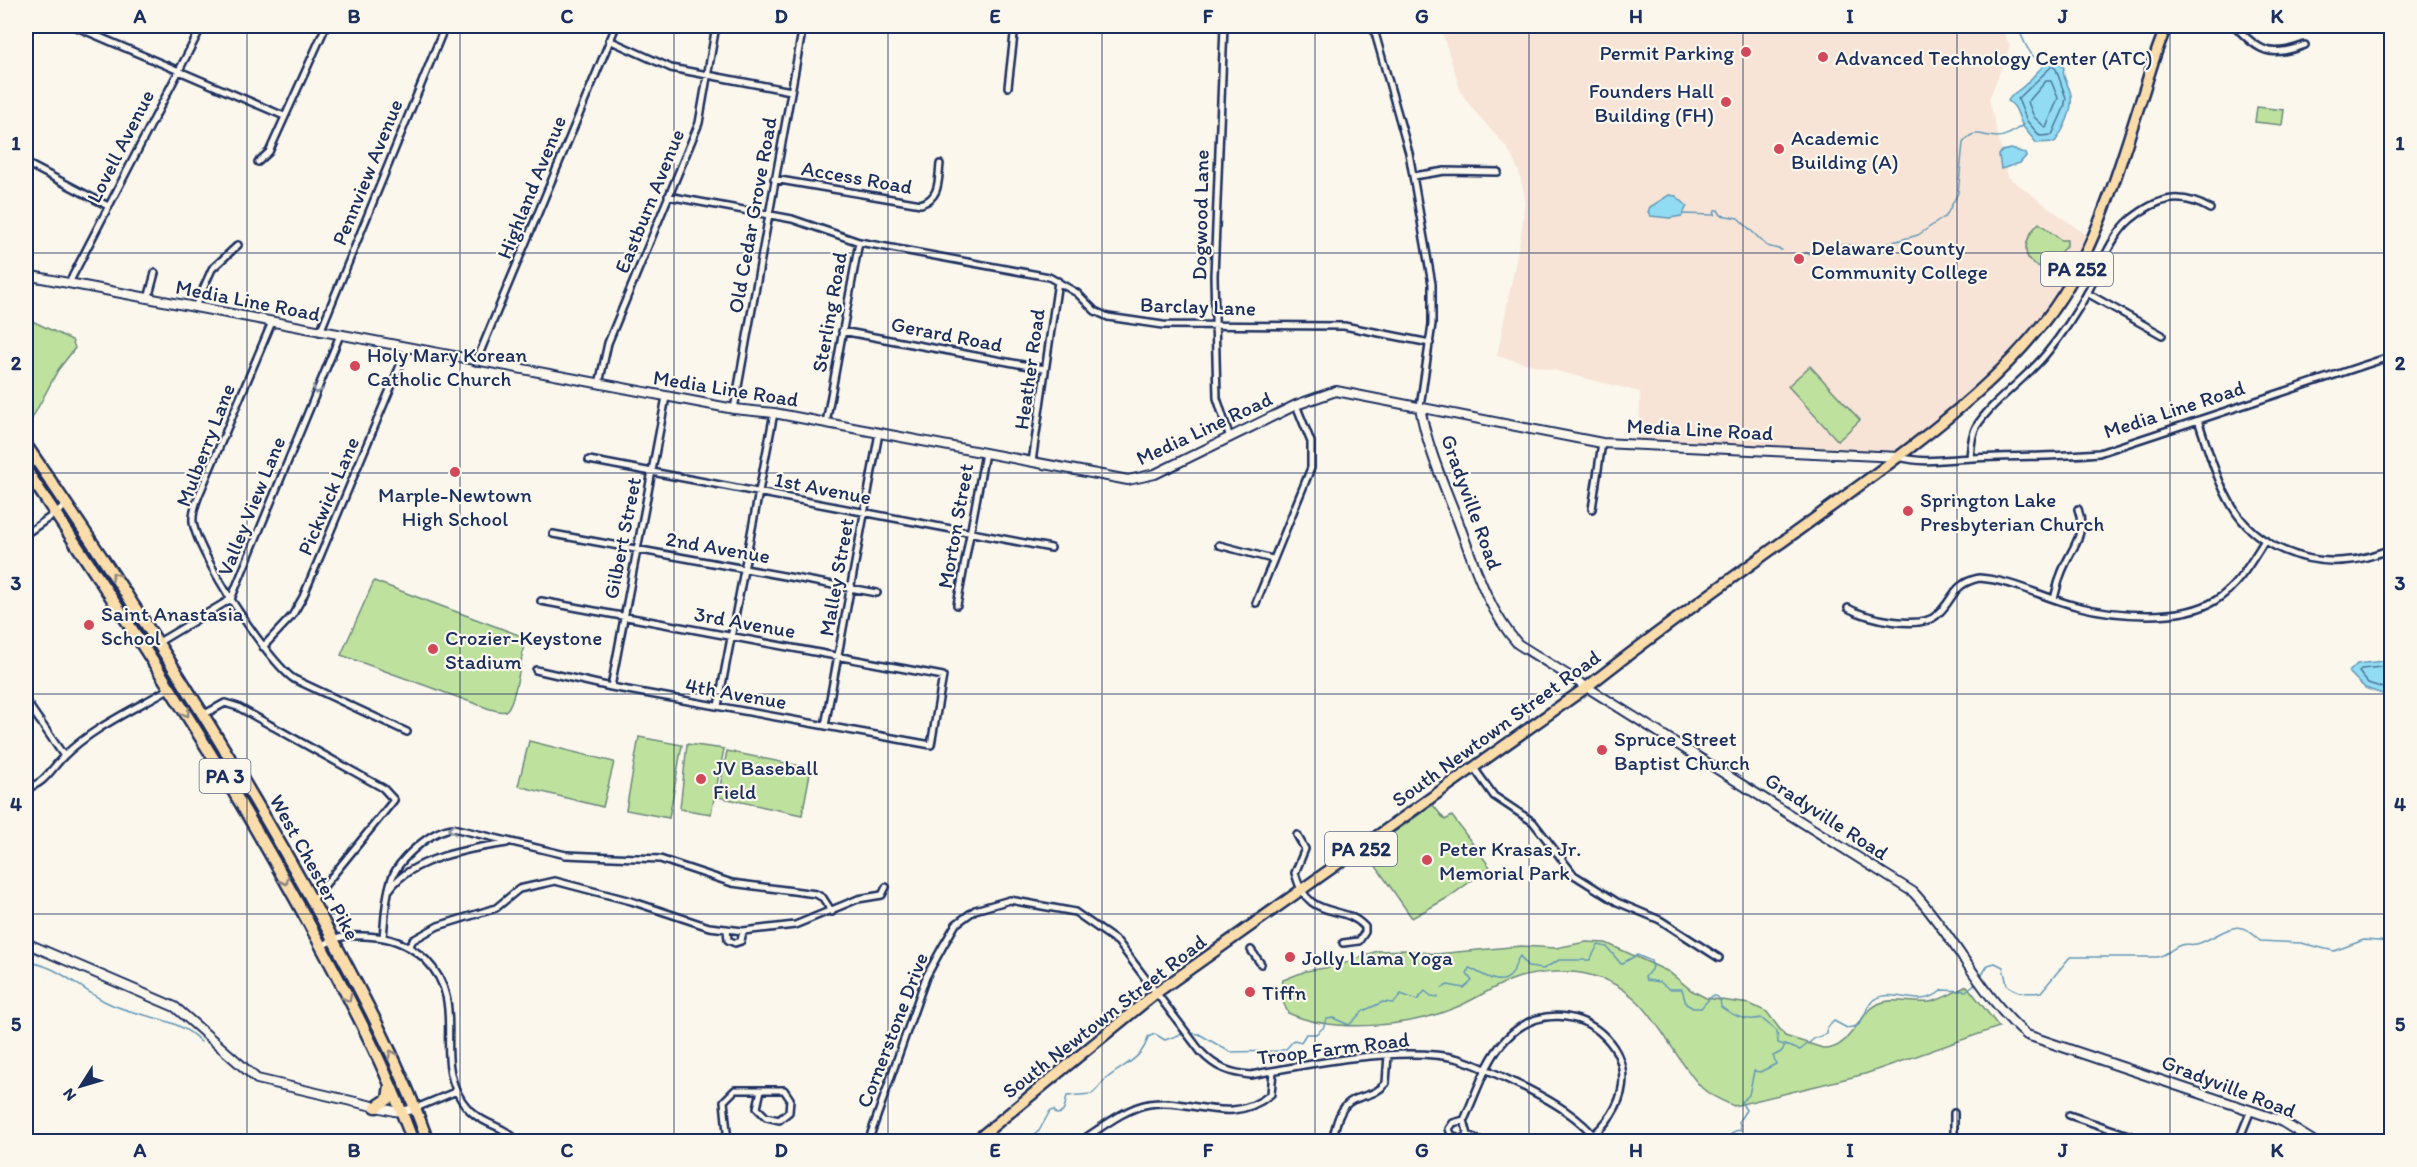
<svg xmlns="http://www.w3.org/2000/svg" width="2417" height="1167" font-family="Itim,sans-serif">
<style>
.built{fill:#f7e4d6}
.green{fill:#bee29d;stroke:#6c887e;stroke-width:1.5}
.water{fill:#92dcf3;stroke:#6297b7;stroke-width:1.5}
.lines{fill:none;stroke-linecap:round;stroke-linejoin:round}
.shore{stroke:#4b749a;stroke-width:1.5}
.stream{stroke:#6297b7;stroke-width:1.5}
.street-casing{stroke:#1b2f5e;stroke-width:10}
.secondary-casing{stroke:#1b2f5e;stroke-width:12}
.primary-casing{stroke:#1b2f5e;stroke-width:14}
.highway-casing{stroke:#1b2f5e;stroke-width:15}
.street{stroke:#fbf7ec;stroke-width:5}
.secondary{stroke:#fbf7ec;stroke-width:8}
.primary{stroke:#fbddab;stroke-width:9}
.highway{stroke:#fbddab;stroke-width:10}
.oneway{stroke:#8b93a5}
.oneway2{stroke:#8b8684}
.grid{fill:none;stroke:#1b2f5e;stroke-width:1.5;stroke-opacity:0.55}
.poi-dot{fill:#d1495b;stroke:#fbf7ec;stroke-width:2}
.labels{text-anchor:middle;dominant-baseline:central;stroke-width:4.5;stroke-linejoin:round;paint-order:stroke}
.shield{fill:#fbf7ec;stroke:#5e6b89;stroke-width:1.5}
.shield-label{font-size:20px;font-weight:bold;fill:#1b2f5e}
.poi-label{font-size:21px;fill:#1b2f5e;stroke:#fbf7ec;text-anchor:start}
.street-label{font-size:21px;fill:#1b2f5e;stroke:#fbf7ec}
.neatline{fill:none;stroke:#1b2f5e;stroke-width:2}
.grid-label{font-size:20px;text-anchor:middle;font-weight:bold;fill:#1b2f5e}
</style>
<rect width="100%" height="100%" fill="#fbf7ec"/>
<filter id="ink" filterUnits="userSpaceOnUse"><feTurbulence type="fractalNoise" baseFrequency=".0167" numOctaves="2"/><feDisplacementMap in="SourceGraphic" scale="12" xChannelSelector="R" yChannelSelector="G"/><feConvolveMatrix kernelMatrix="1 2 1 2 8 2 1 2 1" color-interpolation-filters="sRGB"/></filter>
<g filter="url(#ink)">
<path class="built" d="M1440,26H2001L2010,46L1989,99L2008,177L2091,239L2073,278L2002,369L1899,457L1639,444L1640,392L1497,356L1522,229L1525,198L1519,172L1508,149L1471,107L1461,92Z"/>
<path class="green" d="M2257,107L2284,110L2282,125L2255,122Z
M2039,223L2061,240H2067V245L2046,268C2018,264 2023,238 2039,223Z
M26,318L72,340L75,348L58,370L27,428Z
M1810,366L1860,420L1838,441L1788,386Z
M374,581L524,637C524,647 515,707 505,711C501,713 494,710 490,709L341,655Z
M639,737L682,745L669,818L626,810Z
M529,741L614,762L603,807L518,786Z
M687,744L724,749L711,814L680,809Z
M727,751L811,768L802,815L718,797Z
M1433,805L1445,820L1452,816L1490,867L1449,897L1412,918L1366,852Z
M1586,942L1606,943L1628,953L1669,972L1691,990L1706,998L1750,1004L1767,1012L1785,1036L1826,1049C1851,1047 1857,1015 1878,1004C1893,997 1912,1004 1929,1002C1942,1000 1956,991 1967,986L1999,1027L1865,1074L1734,1106C1723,1101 1710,1096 1702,1088C1664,1047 1652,990 1590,975C1567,969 1531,972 1509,981C1491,988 1474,1000 1457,1007C1410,1027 1334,1034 1288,1013L1280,995L1283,980L1306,971L1337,966L1377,951L1407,950L1436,954L1521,946L1556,948Z"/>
<path class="water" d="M2054,57L2064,68C2061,78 2070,85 2071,96C2073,111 2063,130 2055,142L2036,143C2032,136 2023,129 2021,122C2017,113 2017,107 2008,101C2012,92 2020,91 2026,84C2036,74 2042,65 2054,57Z
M2011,149L2025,153L2026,156L2020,163L2001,169L1999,155L2002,151Z
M1669,195L1676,196L1687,206L1682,216L1669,218L1651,216L1648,212L1650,207Z
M2391,660V697L2365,688L2349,672L2357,664Z"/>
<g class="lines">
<path class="shore" d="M2052,66L2056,69L2066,98L2064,108L2052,135L2040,136L2027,121L2018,99Z
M2046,81H2051L2058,98L2046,128L2034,117L2028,102Z
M2392,666L2361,669L2359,672L2368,683L2392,691"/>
<path class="stream" d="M2017,26C2023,37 2025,48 2034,57
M1683,214L1714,215L1715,210H1718L1721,215L1738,218L1767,246L1782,250
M1805,253L1815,254L1833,244L1875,247L1918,235L1946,216L1958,193L1963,143C1974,127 1983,137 1997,137C2007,137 2015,130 2023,125
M26,962C58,965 77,987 104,1001C137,1019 175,1014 201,1042
M1980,978L1988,965L1995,963L2003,967L2007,985C2018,993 2027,994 2041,992L2070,957H2157C2167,955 2172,948 2181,945C2187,943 2194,946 2200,943C2226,933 2237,914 2260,941L2301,943L2334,951L2364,940L2392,942
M1442,988L1448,985L1464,988L1472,981L1467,974L1469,968C1479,971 1499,989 1511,975C1515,970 1515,962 1520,956L1528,967L1543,969L1559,960H1590L1598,945L1607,947L1621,964L1637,955L1651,961L1653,967L1645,977L1646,980L1660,982L1669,989H1682L1686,1004L1693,1008H1701L1712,996H1716L1720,999L1721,1007C1733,1016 1746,1022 1761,1018L1777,1031L1778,1043L1800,1050L1815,1038L1827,1034V1028L1834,1021L1847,1028L1857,1026C1866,1019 1865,1005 1875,999C1896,987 1920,1011 1942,990L1966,991L1977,982
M1191,1033L1199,1034L1230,1052L1279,1051L1286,1049L1294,1040L1301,1042L1306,1034H1316L1323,1028L1327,1019L1333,1018L1349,1025L1363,1011L1383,1002L1394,1003L1401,994L1417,1000L1425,991L1431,996L1438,997
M967,1142V1141
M1022,1142L1039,1131L1050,1111L1054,1110L1056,1114C1067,1114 1064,1104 1067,1096L1092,1094C1097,1090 1100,1085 1105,1080C1120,1066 1143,1060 1148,1037L1155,1034L1165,1040L1184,1033
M1675,1142L1678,1137L1699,1142
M1722,1142L1735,1131L1741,1130L1739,1121L1746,1110L1741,1102L1749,1095L1754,1071L1760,1072L1776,1064L1773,1056L1781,1052L1785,1046"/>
<g class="street-casing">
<path id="street" d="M74,26L284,116
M1224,26L1214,276L1217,398L1230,438
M1373,26L1409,153L1432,284V324L1420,407
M2235,26C2259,52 2271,58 2305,45
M609,40L671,68L791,91
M1008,87L1015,26
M258,162L269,152L326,26
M26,163L108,206
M1414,176L1445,171L1498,172
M774,179L921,204C940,198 938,181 940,164
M668,196L792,219L859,242L1049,277L1077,293L1095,311L1108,317L1163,325L1344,326L1430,343
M69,283L202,26
M2087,293L2162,335
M148,299L155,273
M195,307L212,269L238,245
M272,322L199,495C196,503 192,513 193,522C197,553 267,661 294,679L407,732
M842,331L1045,369
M320,332L445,26
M476,362L616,26
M599,384L608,343L699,123L716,26
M734,409L803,26
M2198,420C2208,449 2216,479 2232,506C2255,546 2306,566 2351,560C2365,559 2378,553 2392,549
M826,423L859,242
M1899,457C1924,464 1947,459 1973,458C2016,456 2057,457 2099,453L2392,356
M1970,458C1971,448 1971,436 1976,427C1994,399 2025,380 2046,354C2062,335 2077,312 2089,290C2101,266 2111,236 2131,219C2157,198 2180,191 2210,209
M589,460L1051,548
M1032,462L1058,281
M1592,509L1602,443
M26,534L67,505
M553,534L877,593
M1219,545L1272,559
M2054,599C2057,588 2059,577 2064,567C2073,546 2087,533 2078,509
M1256,603L1311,468V442L1296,405
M957,605L985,453
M1848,608C1867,619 1921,631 1938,614C1955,598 1952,584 1979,578C2012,580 2044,598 2076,606C2114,616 2182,622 2216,600C2238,586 2251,562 2265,540
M144,646L159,642L231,599L340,335
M263,647L292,616L303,597L407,349
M536,670L611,687L931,745L943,676L541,601
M611,687L666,397
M26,701L64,756
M718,706L774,413
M203,715L225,703L238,707L383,788L394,800L312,901
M825,726L879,433
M1474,768L1494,796L1533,822L1574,875L1617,902L1660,920L1719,958
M26,788C45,784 51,769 64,756C93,727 135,709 170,688
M1297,835L1305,849L1295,873C1308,923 1343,902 1365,927V932L1359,941L1343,943
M390,889C411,858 472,848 507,843
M727,929L728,940L735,943L741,941L743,931
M383,937C385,919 385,899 391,881C397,860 431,830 453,828L566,855L660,859L732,883L816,894L823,898L832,912
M321,947C340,933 354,935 377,937C396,939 412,947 426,960C467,1002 435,1049 458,1094C476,1128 501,1121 518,1142
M409,947L413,940L438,926L496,908L519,889L555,881L631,901L709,927L743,931L795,925L858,899L882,895L886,887
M1251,950L1261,964
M416,1108L457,1091
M2069,1115L2149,1142
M1464,1120L1453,1123L1449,1129L1451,1134L1459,1140L1468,1135
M728,1142L724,1101L735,1090H784L790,1099L789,1112L779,1120L766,1117L757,1108L761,1090
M868,1142L926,977L943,946L956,924L975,910L1010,900L1075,912L1118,942L1201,1052C1216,1068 1230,1073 1251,1075C1307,1064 1404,1045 1459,1059C1482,1066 1504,1078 1526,1088C1553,1102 1580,1117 1599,1142
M1079,1142C1100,1129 1125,1108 1149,1104C1191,1097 1230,1128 1271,1094L1273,1071
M1332,1142C1335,1128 1339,1106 1353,1100C1367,1094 1376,1095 1386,1083L1388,1055
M1482,1142L1468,1135L1464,1120C1476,1094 1486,1060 1506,1039C1569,972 1682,1067 1585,1142
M1954,1142V1113
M2238,1142L2251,1110"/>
</g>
<g class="secondary-casing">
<path id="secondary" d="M26,275L734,409L774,413L1128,480L1155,474L1296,405L1336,391L1602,443L1899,457
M1420,407C1426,444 1444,485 1458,521C1474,564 1487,609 1518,644L1913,892C1953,934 1984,1001 2027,1035L2279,1120L2315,1142
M26,943L175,1007L257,1079L394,1111L402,1112L416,1108"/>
</g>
<g class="primary-casing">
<path id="primary" d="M974,1142L1156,993L1587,687C1670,621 1758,560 1844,497C1923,439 2025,366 2073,278C2103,223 2121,162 2140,103C2149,77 2155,50 2167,26"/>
</g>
<g class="highway-casing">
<path id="highway" d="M26,445C131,598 232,753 321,917C360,990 400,1063 428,1142
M26,470C125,616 222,764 307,920C346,992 385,1064 413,1142
M376,1107L388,1099L390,1085"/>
</g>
<use href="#street" class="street"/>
<use href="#secondary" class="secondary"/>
<use href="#primary" class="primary"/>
<use href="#highway" class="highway"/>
</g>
<defs><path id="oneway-chevron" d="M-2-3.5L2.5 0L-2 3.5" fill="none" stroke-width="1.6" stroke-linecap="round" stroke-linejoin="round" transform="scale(1.5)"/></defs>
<g class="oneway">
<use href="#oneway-chevron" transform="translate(317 390) rotate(112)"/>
<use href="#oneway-chevron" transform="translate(452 829) rotate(178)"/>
</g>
<g class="oneway2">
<use href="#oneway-chevron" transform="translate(115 576) rotate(-124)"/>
<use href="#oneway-chevron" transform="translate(186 713) rotate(58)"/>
<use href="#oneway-chevron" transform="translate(285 881) rotate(62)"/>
<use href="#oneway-chevron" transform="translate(348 998) rotate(62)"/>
<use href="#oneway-chevron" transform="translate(392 1054) rotate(-115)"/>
</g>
</g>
<path class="grid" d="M247,26V1142M460,26V1142M674,26V1142M888,26V1142M1102,26V1142M1315,26V1142M1529,26V1142M1743,26V1142M1957,26V1142M2170,26V1142M26,253H2392M26,473H2392M26,694H2392M26,914H2392"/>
<g class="poi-dot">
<circle cx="1746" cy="52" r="6"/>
<circle cx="1823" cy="57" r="6"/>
<circle cx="1726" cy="102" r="6"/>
<circle cx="1779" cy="149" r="6"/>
<circle cx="1799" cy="259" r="6"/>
<circle cx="355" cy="366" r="6"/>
<circle cx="455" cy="472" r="6"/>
<circle cx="1908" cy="511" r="6"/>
<circle cx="89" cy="625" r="6"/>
<circle cx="433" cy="649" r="6"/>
<circle cx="1602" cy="750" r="6"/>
<circle cx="701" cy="779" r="6"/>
<circle cx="1427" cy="860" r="6"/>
<circle cx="1290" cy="957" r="6"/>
<circle cx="1250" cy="992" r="6"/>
</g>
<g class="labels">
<g class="shield">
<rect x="2041" y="252" width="72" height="34" rx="4.5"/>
<rect x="199.5" y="759" width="51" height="34" rx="4.5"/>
<rect x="1325" y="832" width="72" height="34" rx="4.5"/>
</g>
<g class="shield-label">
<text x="2077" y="269">PA 252</text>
<text x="225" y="776">PA 3</text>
<text x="1361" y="849">PA 252</text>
</g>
<g class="poi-label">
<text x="1734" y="52" text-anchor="end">Permit Parking</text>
<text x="1835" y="57">Advanced Technology Center (ATC)</text>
<text x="1714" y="90" text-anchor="end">Founders Hall<tspan x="1714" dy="24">Building (FH)</tspan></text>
<text x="1791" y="137">Academic<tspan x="1791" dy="24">Building (A)</tspan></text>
<text x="1811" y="247">Delaware County<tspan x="1811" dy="24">Community College</tspan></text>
<text x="367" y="354">Holy Mary Korean<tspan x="367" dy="24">Catholic Church</tspan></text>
<text x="455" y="494" text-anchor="middle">Marple-Newtown<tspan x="455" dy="24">High School</tspan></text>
<text x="1920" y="499">Springton Lake<tspan x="1920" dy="24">Presbyterian Church</tspan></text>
<text x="101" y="613">Saint Anastasia<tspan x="101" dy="24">School</tspan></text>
<text x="445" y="637">Crozier-Keystone<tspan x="445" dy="24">Stadium</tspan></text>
<text x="1614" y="738">Spruce Street<tspan x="1614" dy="24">Baptist Church</tspan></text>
<text x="713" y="767">JV Baseball<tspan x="713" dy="24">Field</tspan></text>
<text x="1439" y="848">Peter Krasas Jr.<tspan x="1439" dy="24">Memorial Park</tspan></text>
<text x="1302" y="957">Jolly Llama Yoga</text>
<text x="1262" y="992">Tiffn</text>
</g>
<g class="street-label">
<text transform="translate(120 146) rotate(-63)">Lovell Avenue</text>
<text transform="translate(367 172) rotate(-68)">Pennview Avenue</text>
<text transform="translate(857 177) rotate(10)">Access Road</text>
<text transform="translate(531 187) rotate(-68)">Highland Avenue</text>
<text transform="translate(649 201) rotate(-68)">Eastburn Avenue</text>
<text transform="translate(752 215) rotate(-80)">Old Cedar Grove Road</text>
<text transform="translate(1200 215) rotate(-89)">Dogwood Lane</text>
<text transform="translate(248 300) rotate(11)">Media Line Road</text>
<text transform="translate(1198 306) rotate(2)">Barclay Lane</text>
<text transform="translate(829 312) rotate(-80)">Sterling Road</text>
<text transform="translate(947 334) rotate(11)">Gerard Road</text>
<text transform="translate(1029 369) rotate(-82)">Heather Road</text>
<text transform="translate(726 388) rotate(9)">Media Line Road</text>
<text transform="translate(2174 409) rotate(-18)">Media Line Road</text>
<text transform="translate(1204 428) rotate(-25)">Media Line Road</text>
<text transform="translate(1700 429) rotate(3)">Media Line Road</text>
<text transform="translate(205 445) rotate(-69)">Mulberry Lane</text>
<text transform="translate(823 488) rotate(11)">1st Avenue</text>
<text transform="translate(328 496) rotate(-67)">Pickwick Lane</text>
<text transform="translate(1472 502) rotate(70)">Gradyville Road</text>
<text transform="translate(251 506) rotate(-68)">Valley View Lane</text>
<text transform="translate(955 526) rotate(-80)">Morton Street</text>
<text transform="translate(622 538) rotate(-79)">Gilbert Street</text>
<text transform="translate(718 547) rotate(10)">2nd Avenue</text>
<text transform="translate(836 577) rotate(-80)">Malley Street</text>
<text transform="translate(745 622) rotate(10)">3rd Avenue</text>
<text transform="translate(736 693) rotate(10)">4th Avenue</text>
<text transform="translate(1496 728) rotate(-36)">South Newtown Street Road</text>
<text transform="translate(1827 816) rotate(33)">Gradyville Road</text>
<text transform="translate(315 867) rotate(61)">West Chester Pike</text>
<text transform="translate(1104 1016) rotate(-38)">South Newtown Street Road</text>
<text transform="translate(892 1030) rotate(-69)">Cornerstone Drive</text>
<text transform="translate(1333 1048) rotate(-7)">Troop Farm Road</text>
<text transform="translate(2229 1086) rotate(21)">Gradyville Road</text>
</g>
</g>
<rect width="2417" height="1167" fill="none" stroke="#fbf7ec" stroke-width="66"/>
<g transform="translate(81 1086) rotate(233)" stroke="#fbf7ec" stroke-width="4.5" paint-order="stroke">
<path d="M0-4.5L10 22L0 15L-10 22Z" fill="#1b2f5e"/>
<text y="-9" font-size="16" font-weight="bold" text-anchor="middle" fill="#1b2f5e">N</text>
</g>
<rect x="33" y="33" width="2351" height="1101" class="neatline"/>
<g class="grid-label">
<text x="140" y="23">A</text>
<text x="354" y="23">B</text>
<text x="567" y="23">C</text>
<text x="781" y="23">D</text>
<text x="995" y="23">E</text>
<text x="1208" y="23">F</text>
<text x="1422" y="23">G</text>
<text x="1636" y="23">H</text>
<text x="1850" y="23">I</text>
<text x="2063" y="23">J</text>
<text x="2277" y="23">K</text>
<text x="16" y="150">1</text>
<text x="2400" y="150">1</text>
<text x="16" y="370">2</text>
<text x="2400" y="370">2</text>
<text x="16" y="590">3</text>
<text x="2400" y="590">3</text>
<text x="16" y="811">4</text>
<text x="2400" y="811">4</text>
<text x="16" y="1031">5</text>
<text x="2400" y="1031">5</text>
<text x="140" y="1157">A</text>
<text x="354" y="1157">B</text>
<text x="567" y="1157">C</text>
<text x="781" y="1157">D</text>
<text x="995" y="1157">E</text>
<text x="1208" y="1157">F</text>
<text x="1422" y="1157">G</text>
<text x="1636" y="1157">H</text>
<text x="1850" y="1157">I</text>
<text x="2063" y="1157">J</text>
<text x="2277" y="1157">K</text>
</g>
</svg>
